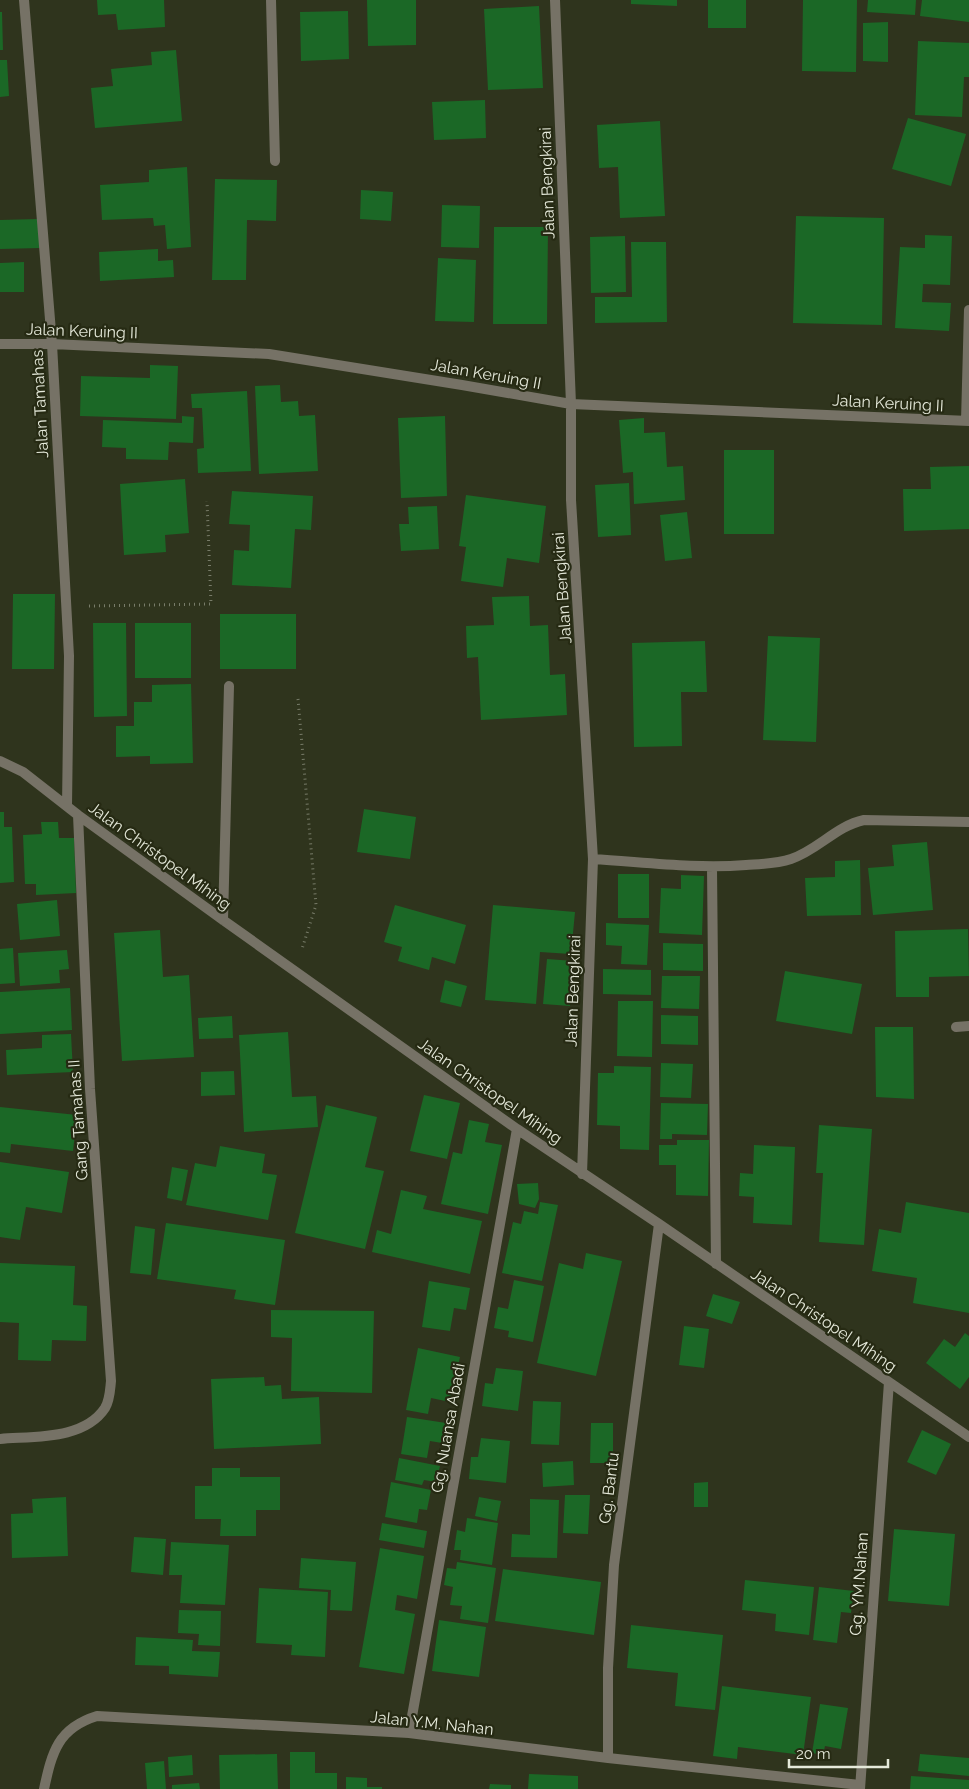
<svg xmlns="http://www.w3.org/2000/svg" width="969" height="1789" font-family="Raleway,sans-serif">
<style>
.building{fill:#1b6826}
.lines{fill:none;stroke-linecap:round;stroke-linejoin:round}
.path{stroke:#787c69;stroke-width:3;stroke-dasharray:1 4;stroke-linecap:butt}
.street{stroke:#767266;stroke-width:10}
.labels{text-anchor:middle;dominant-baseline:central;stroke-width:4.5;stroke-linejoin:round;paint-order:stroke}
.street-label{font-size:16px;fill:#e5e9da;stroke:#262a13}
</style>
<rect width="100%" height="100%" fill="#2f341d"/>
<path class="building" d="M97,0H164L165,27L118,30L116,14L98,15Z
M367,0H416V45L368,46Z
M631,0H677V6L631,4Z
M708,0H746V28H708Z
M803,0H857L856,72L802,71Z
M868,0H916L915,15L867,12Z
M922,0H969V22L920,16Z
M539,6L543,88L488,90L484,9Z
M348,11L349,59L301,61L300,12Z
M0,12H2L3,50H0Z
M888,22V62L863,61V23Z
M918,41L969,43V77H964L962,117L915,115Z
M176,50L182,121L95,128L91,88L113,86L111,69L152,65L151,52Z
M0,60H7L9,96L0,97Z
M485,100L486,138L434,140L432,102Z
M908,118L966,134L951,186L892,169Z
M660,121L665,216L620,218L618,167L599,168L597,125Z
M187,167L191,247L167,249L165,225L154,226L153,218L102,220L100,185L149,182V170Z
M215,179L277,180L276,221L247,220L246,280H212Z
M361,190L393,192L391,221L360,219Z
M442,205L480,206L479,248L441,247Z
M796,216L884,218L882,325L793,323Z
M39,219L40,248L0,249V220Z
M494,227H548L547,324H493Z
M925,235L952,236L950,285L923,284L922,302L951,303L949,331L895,328L900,247L925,248Z
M625,236L626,292L591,293L590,237Z
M631,242H666L667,322L595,323V297H632Z
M158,249V261L173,260L174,277L100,281L99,252Z
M438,258L476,260L474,322L435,321Z
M24,262V292H0V263Z
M150,365L178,366L176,419L80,416L81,376L150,378Z
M280,385L281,402L298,401L299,416L315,415L318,471L259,474L255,386Z
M247,391L251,471L198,473L197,449L204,448L202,408H192L191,394Z
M182,416L194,417L193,443L169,442L168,460L126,459V448L102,447L103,420L182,423Z
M445,416L447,496L401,498L398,418Z
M644,418V433L665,432L667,467L683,466L685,500L634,504L633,472L623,473L619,420Z
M724,450H774V534H724Z
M969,466V529L904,531L903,489H931L930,467Z
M185,479L189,533L165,535L166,552L124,555L120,484Z
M629,483L631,535L598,537L595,485Z
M232,491L313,496L311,530L295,529L291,588L232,585L234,550L249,551L250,525L229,524Z
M466,495L546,506L539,563L507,558L503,587L461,581L466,547L459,546Z
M437,506L439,549L401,551L399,524H409L408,507Z
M687,512L692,558L665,561L660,515Z
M13,594H55L54,669H12Z
M529,596L530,626L548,625L550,675L565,674L567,715L481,720L478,657L467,658L466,626L494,625L492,597Z
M220,614H296V669H220Z
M93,623H126L127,716L94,717Z
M135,623H191V678H135Z
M768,636L820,638L816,742L763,740Z
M705,641L707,692H681L682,746L634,747L632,643Z
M191,684L193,763L150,764V756L116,757V726H134V702H152V685Z
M364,809L416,817L410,859L357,852Z
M0,812H4V827H12L14,882L0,883Z
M41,822H58L59,838H74L76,893L36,895V884H25L23,835L42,834Z
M927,842L933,910L873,915L868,868L894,866L892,845Z
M860,860L861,915L807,916L805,878L835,877V861Z
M618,874H649V918H618Z
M681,875L704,876L702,935L659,933L661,888L681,889Z
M57,900L60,936L20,940L17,904Z
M395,905L466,925L455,964L432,957L429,970L398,961L402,947L384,942Z
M493,905L575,912L571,954L540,952L536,1004L485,1000Z
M606,923L649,925L647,965L621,964L622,946L606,945Z
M968,929L969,976L929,977V997H896L895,931Z
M160,930L163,977L189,975L194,1057L122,1061L114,933Z
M663,943L703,944V971L663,970Z
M13,948L15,983L0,984V949Z
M67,950L69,969L59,970L60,983L20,986L18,953Z
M547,959L574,961L570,1006L543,1004Z
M603,969L651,970V995L603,994Z
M785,971L862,984L852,1034L776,1021Z
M662,976H700L699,1009L661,1008Z
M445,980L467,986L461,1007L440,1002Z
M70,988L72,1030L0,1034V992Z
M618,1001H653L652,1057L617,1056Z
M661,1015L698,1016V1045L661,1044Z
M232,1016L233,1038L199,1039L198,1018Z
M875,1027H913L914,1099L876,1097Z
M288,1032L292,1097L316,1096L318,1127L244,1132L239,1035Z
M71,1034L73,1072L7,1075L6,1050L42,1048V1035Z
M661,1063L693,1064L691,1098L660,1097Z
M614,1066L651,1067L649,1150L620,1149V1126L597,1125L598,1073H614Z
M234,1071L235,1095L201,1096V1072Z
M424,1095L460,1103L447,1159L410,1151Z
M661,1103L708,1104L707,1135L672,1134V1139H660Z
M326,1105L377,1117L365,1167L384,1171L365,1249L295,1233Z
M0,1107L77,1115L73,1151L11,1144L10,1153L0,1152Z
M469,1120L489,1124L485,1142L502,1145L488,1214L441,1204L453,1152L462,1154Z
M819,1125L872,1129L864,1245L819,1242L823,1173H816Z
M677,1140H709L708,1196L676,1195V1165H659V1145H677Z
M754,1145L795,1147L792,1225L753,1223L754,1197L739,1196L740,1173L753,1174Z
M220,1146L265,1154L262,1173L277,1175L268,1220L186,1205L195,1163L216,1167Z
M0,1162L69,1172L62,1213L26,1207L20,1240L0,1237Z
M172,1167L188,1170L182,1201L167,1198Z
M538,1183L539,1199L535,1208L519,1204L517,1184Z
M401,1190L427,1196L423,1209L482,1221L470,1274L372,1252L377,1230L391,1234Z
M540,1202L558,1205L542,1281L502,1273L513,1222L521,1224L524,1211L538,1214Z
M906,1202L969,1213V1313L913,1303L917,1278L872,1271L879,1229L901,1233Z
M166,1223L285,1240L275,1305L234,1299L236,1290L157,1279Z
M135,1226L155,1229L151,1275L130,1273Z
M586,1253L622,1261L596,1376L537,1363L559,1263L583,1269Z
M0,1263L75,1266L73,1305L87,1306L86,1341L52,1340L51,1361L18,1360L19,1323L0,1322Z
M514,1280L544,1286L533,1342L508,1337L509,1331L494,1328L498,1307L508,1309Z
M429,1281L470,1288L466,1310L454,1308L450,1331L422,1327Z
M713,1294L740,1302L732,1324L706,1316Z
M271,1310L374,1311L372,1393L291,1391L292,1338L271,1337Z
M684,1326L709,1329L704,1368L679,1365Z
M965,1333L969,1336V1377L960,1389L926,1363L944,1339L955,1347Z
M418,1348L460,1357L450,1402L431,1398L428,1414L406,1410Z
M496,1368L523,1371L518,1411L482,1406L485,1383L493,1384Z
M264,1377L265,1386L281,1385L282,1399L319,1397L321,1444L214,1449L211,1379Z
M533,1401L561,1402L559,1445L531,1444Z
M407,1417L446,1423L442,1443L430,1441L427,1458L401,1454Z
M591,1423H613V1463H590Z
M922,1430L951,1444L936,1475L907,1462Z
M481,1438L510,1441L506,1483L469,1479L471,1457H478Z
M399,1458L440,1466L436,1482L424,1480L422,1485L395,1480Z
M573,1461L574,1485L543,1487L542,1463Z
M212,1468H240V1477H280V1510H256V1536H220L221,1519H195V1486H212Z
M391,1482L431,1490L427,1510L419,1509L417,1523L385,1517Z
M708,1482V1507H694V1483Z
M565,1495H590L588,1534L563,1533Z
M66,1497L68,1556L12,1558L11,1514L33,1513L32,1499Z
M479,1497L501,1501L497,1521L475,1516Z
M530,1499L559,1500L557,1558L511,1557L512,1534L530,1535Z
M467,1518L498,1523L492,1565L460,1560L461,1550H454L457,1530L465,1532Z
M382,1523L427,1531L424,1548L379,1540Z
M894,1529L955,1534L949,1606L888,1601Z
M134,1537L166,1539L163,1575L131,1572Z
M171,1542L229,1545L225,1605L180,1603L182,1575H169Z
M380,1548L424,1556L417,1599L397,1595L395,1610L415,1614L404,1674L359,1667Z
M301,1558L356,1562L352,1611L330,1610L331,1590L299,1588Z
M457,1562L496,1568L488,1623L460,1619L462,1606L450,1605L453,1587L444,1585L447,1568L456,1569Z
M503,1569L601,1582L594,1635L495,1621Z
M745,1580L814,1587L809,1635L775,1631L776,1614L742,1610Z
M819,1587L854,1591L851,1613L841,1612L837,1643L813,1640Z
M259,1588L328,1592L325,1657L291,1655L292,1645L256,1643Z
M179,1610L221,1611L220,1646L198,1645L199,1634L178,1633Z
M439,1620L486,1627L479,1677L432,1671Z
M631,1625L723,1635L715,1710L675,1706L678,1673L627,1668Z
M136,1637L193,1640L192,1651L220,1652L218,1677L169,1674V1666L135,1665Z
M722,1686L811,1697L803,1755L738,1747L737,1759L713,1756Z
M820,1704L848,1708L841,1749L825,1746L823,1755L812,1753Z
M290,1752H315V1773H337V1789H290Z
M277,1754L278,1789H220L219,1755Z
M920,1754L969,1758V1776L918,1771Z
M192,1755L193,1775L169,1777L168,1757Z
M164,1761L166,1789H147L145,1763Z
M529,1774L578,1776V1789H528Z
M911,1776L969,1780V1789H910Z
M346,1777L367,1778V1787H382V1789H346Z
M199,1783L200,1789H172V1785Z
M490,1784L511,1785V1789H489Z"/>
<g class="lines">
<path class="path" d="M89,606L211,604L207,501
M298,699L316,905L302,949"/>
<path class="street" d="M24,0L52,344L69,656L67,806
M271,0L275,161
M555,0L571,404V500L593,859L582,1174
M0,344H52L269,354L462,385L571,404L969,421
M966,421L969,310
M0,761L23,772L78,815L223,920L517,1129L659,1224L969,1437
M593,859C644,862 695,869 746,865C761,864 776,864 791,859C818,850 836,826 864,820L969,822
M712,868L716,1264
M223,920L229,686
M956,1027L969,1026
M0,1439C34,1436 84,1440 105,1408C110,1400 110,1390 111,1381L90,1089L78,815
M409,1733L517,1129
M608,1758V1668L614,1565L659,1224
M44,1789C52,1752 58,1728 97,1716L409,1733L608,1758L860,1785
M860,1789L889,1382"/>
</g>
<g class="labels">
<g class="street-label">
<text transform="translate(547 183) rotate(-92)">Jalan Bengkirai</text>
<text transform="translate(82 331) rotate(2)">Jalan Keruing II</text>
<text transform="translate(486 374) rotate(10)">Jalan Keruing II</text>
<text transform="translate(888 403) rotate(3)">Jalan Keruing II</text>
<text transform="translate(40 404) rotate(-93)">Jalan Tamahas</text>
<text transform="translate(562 588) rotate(-94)">Jalan Bengkirai</text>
<text transform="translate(160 856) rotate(36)">Jalan Christopel Mihing</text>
<text transform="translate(573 991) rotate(-88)">Jalan Bengkirai</text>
<text transform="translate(490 1091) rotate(35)">Jalan Christopel Mihing</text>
<text transform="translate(78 1120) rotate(-94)">Gang Tamahas II</text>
<text transform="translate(824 1320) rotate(34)">Jalan Christopel Mihing</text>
<text transform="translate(448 1428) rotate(-80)">Gg. Nuansa Abadi</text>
<text transform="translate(609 1488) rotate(-83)">Gg. Bantu</text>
<text transform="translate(859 1584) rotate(-86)">Gg. YM.Nahan</text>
<text transform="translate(432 1723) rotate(6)">Jalan Y.M. Nahan</text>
</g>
</g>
<path d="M789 1759v8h99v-8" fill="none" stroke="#e5e9da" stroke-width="2.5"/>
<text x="796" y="1759" font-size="15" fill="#e5e9da" stroke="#262a13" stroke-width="4" paint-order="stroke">20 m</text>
</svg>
